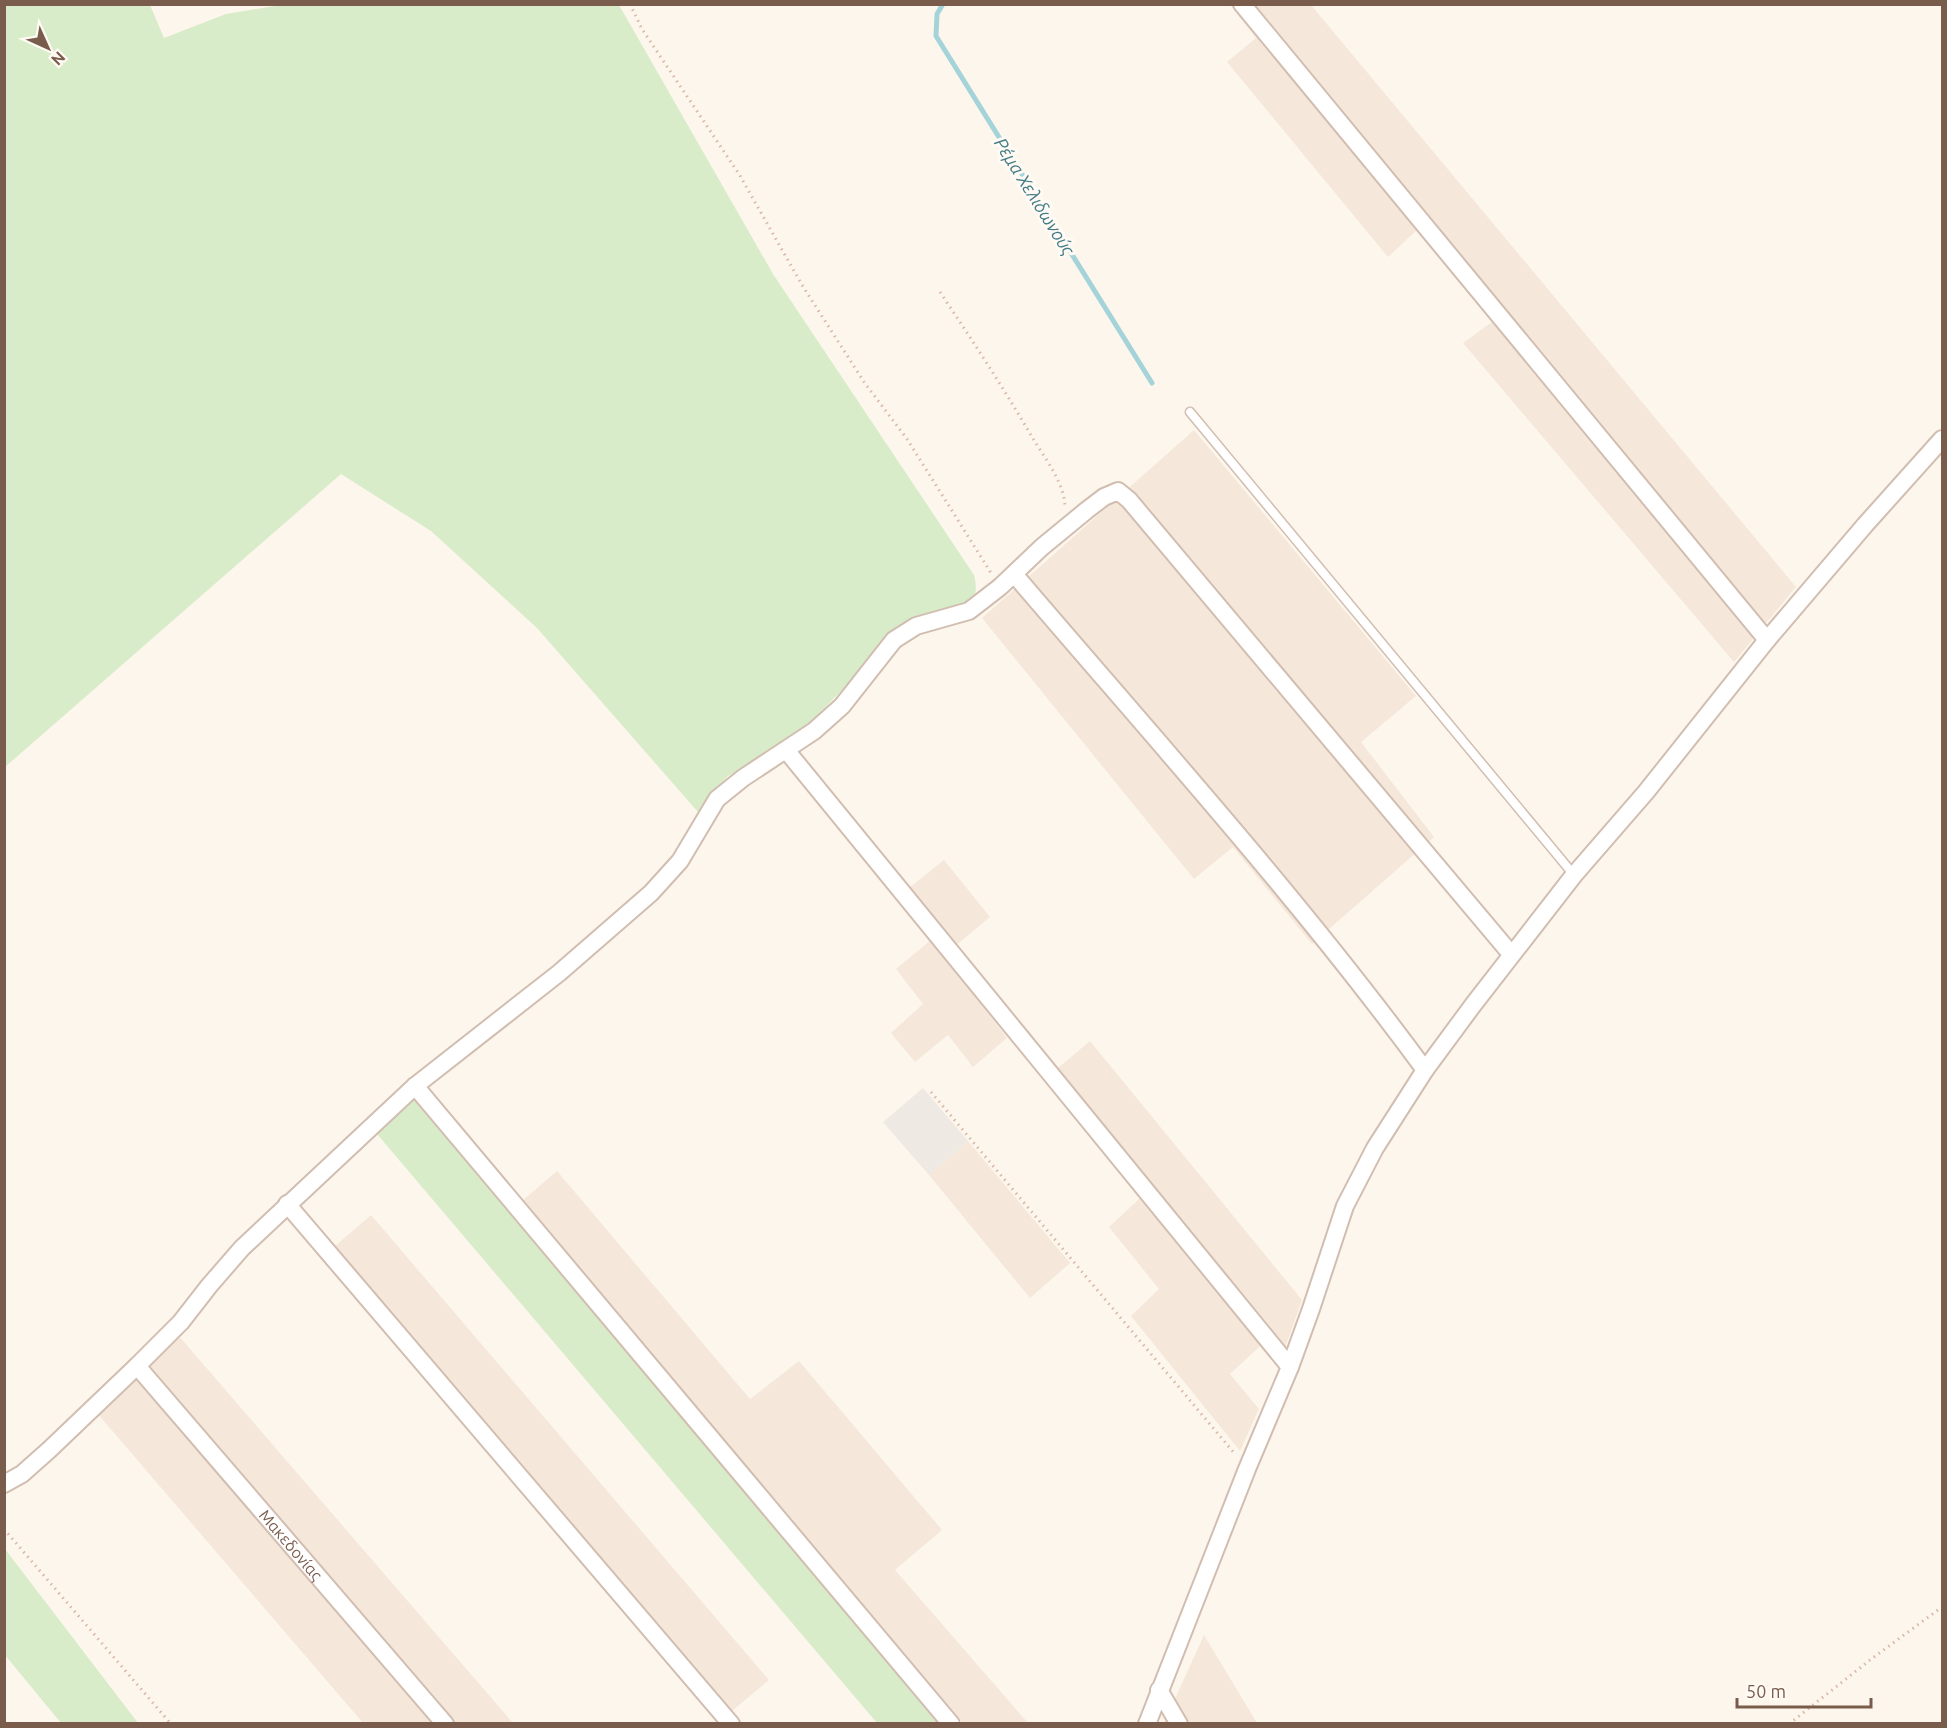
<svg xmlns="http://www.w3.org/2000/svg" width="1947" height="1728" font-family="Ubuntu,sans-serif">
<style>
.residential{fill:#f5e8da}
.industrial{fill:#efe9e4}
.green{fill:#d8ecc9}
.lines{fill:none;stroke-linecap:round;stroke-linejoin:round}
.stream{stroke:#a5d3da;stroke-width:5}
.lane-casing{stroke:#d1beb0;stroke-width:11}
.street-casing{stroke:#d1beb0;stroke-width:20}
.path{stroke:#d9b8a5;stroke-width:3;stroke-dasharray:1.5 4.5;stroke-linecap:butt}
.lane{stroke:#fff;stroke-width:8}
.street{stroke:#fff;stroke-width:16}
.labels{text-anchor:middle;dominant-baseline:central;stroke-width:6;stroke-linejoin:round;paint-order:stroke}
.street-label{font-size:16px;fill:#7a5c4d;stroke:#fffaf3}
.water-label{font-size:18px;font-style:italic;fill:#437c86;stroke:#fffaf3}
</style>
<rect width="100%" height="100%" fill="#fdf6ec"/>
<path class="residential" d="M1230,5H1311L1796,587L1734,662L1463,343L1492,322L1418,229L1388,257L1227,62L1256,38Z
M1194,430L1416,696L1361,742L1434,837L1312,944L1233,847L1194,879L982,618Z
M944,860L990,917L943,956L1007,1038L973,1067L948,1035L915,1062L891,1033L923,1004L896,969L943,930L909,888Z
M1090,1041L1302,1300L1285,1348L1273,1334L1230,1374L1259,1409L1240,1451L1131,1316L1159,1289L1109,1227L1153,1186L1058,1068Z
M968,1141L1070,1263L1030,1298L929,1175Z
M557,1171L750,1399L799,1361L942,1530L895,1570L1028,1723H963L521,1202Z
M371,1215L769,1680L732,1711L334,1247Z
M178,1335L513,1723H363L97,1413Z
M1204,1635L1257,1723H1164Z"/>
<path class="industrial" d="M923,1088L968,1141L929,1175L883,1122Z"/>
<path class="green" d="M5,5H150L164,38L226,14L281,5H619L773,274L974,575C977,588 977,594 969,606L874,657L807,726L783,747L728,776L711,793L698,812L537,628L431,531L341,474L5,767Z
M416,1098L941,1723H877L377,1134Z
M5,1549L138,1723H61L5,1655Z"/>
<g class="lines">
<path class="stream" d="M943,4L937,14L936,36L1152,383"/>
<g class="lane-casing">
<path id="lane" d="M1190,412L1574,875"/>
</g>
<g class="street-casing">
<g id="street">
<path d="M1242,4L1767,640"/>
<path d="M1014,574C1153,737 1298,897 1425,1070"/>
<path d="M786,750L1290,1367"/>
<path d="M415,1086L951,1724"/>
<path d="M287,1204L731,1724"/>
<path id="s1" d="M137,1366L445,1724"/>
<path d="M4,1484L22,1474L49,1450L137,1366L181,1322L209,1286L242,1248L415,1086L559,973L651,893L680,861L717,799L743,778L814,731L842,706L894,640L916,626L969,611L1000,587L1042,547L1087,510L1104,497L1118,491L1129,500L1511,954"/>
<path d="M1159,1690L1179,1724"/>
<path d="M1147,1724L1247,1469L1290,1367L1311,1309L1345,1206L1375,1148L1425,1070L1473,1005L1574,875L1646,792L1767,640L1865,525L1942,439"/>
</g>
</g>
<path class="path" d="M630,4L642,29L739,174L802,285L864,382L907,439L991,573
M940,292C972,340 1003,387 1032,437C1044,457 1065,483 1065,508
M931,1092L1235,1454
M4,1529L171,1724
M1789,1724L1870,1660L1942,1607"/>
<use href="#lane" class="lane"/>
<use href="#street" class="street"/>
</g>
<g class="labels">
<g class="street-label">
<text stroke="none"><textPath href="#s1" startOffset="236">Μακεδονίας</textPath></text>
</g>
<g class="water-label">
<text transform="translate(1035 196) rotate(58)">Ρέμα Χελιδωνούς</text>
</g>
</g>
<rect width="1947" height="1728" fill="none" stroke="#7a5c4d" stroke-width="12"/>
<g transform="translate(48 48) rotate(135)" stroke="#fffaf3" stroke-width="4.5" paint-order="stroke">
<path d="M0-4.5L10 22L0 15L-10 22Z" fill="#7a5c4d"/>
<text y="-9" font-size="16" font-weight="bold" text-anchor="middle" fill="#7a5c4d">N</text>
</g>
<path d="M1737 1698v9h134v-9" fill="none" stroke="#7a5c4d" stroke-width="3"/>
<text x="1746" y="1698" font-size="18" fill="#7a5c4d" stroke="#fffaf3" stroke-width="4.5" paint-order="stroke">50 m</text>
</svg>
